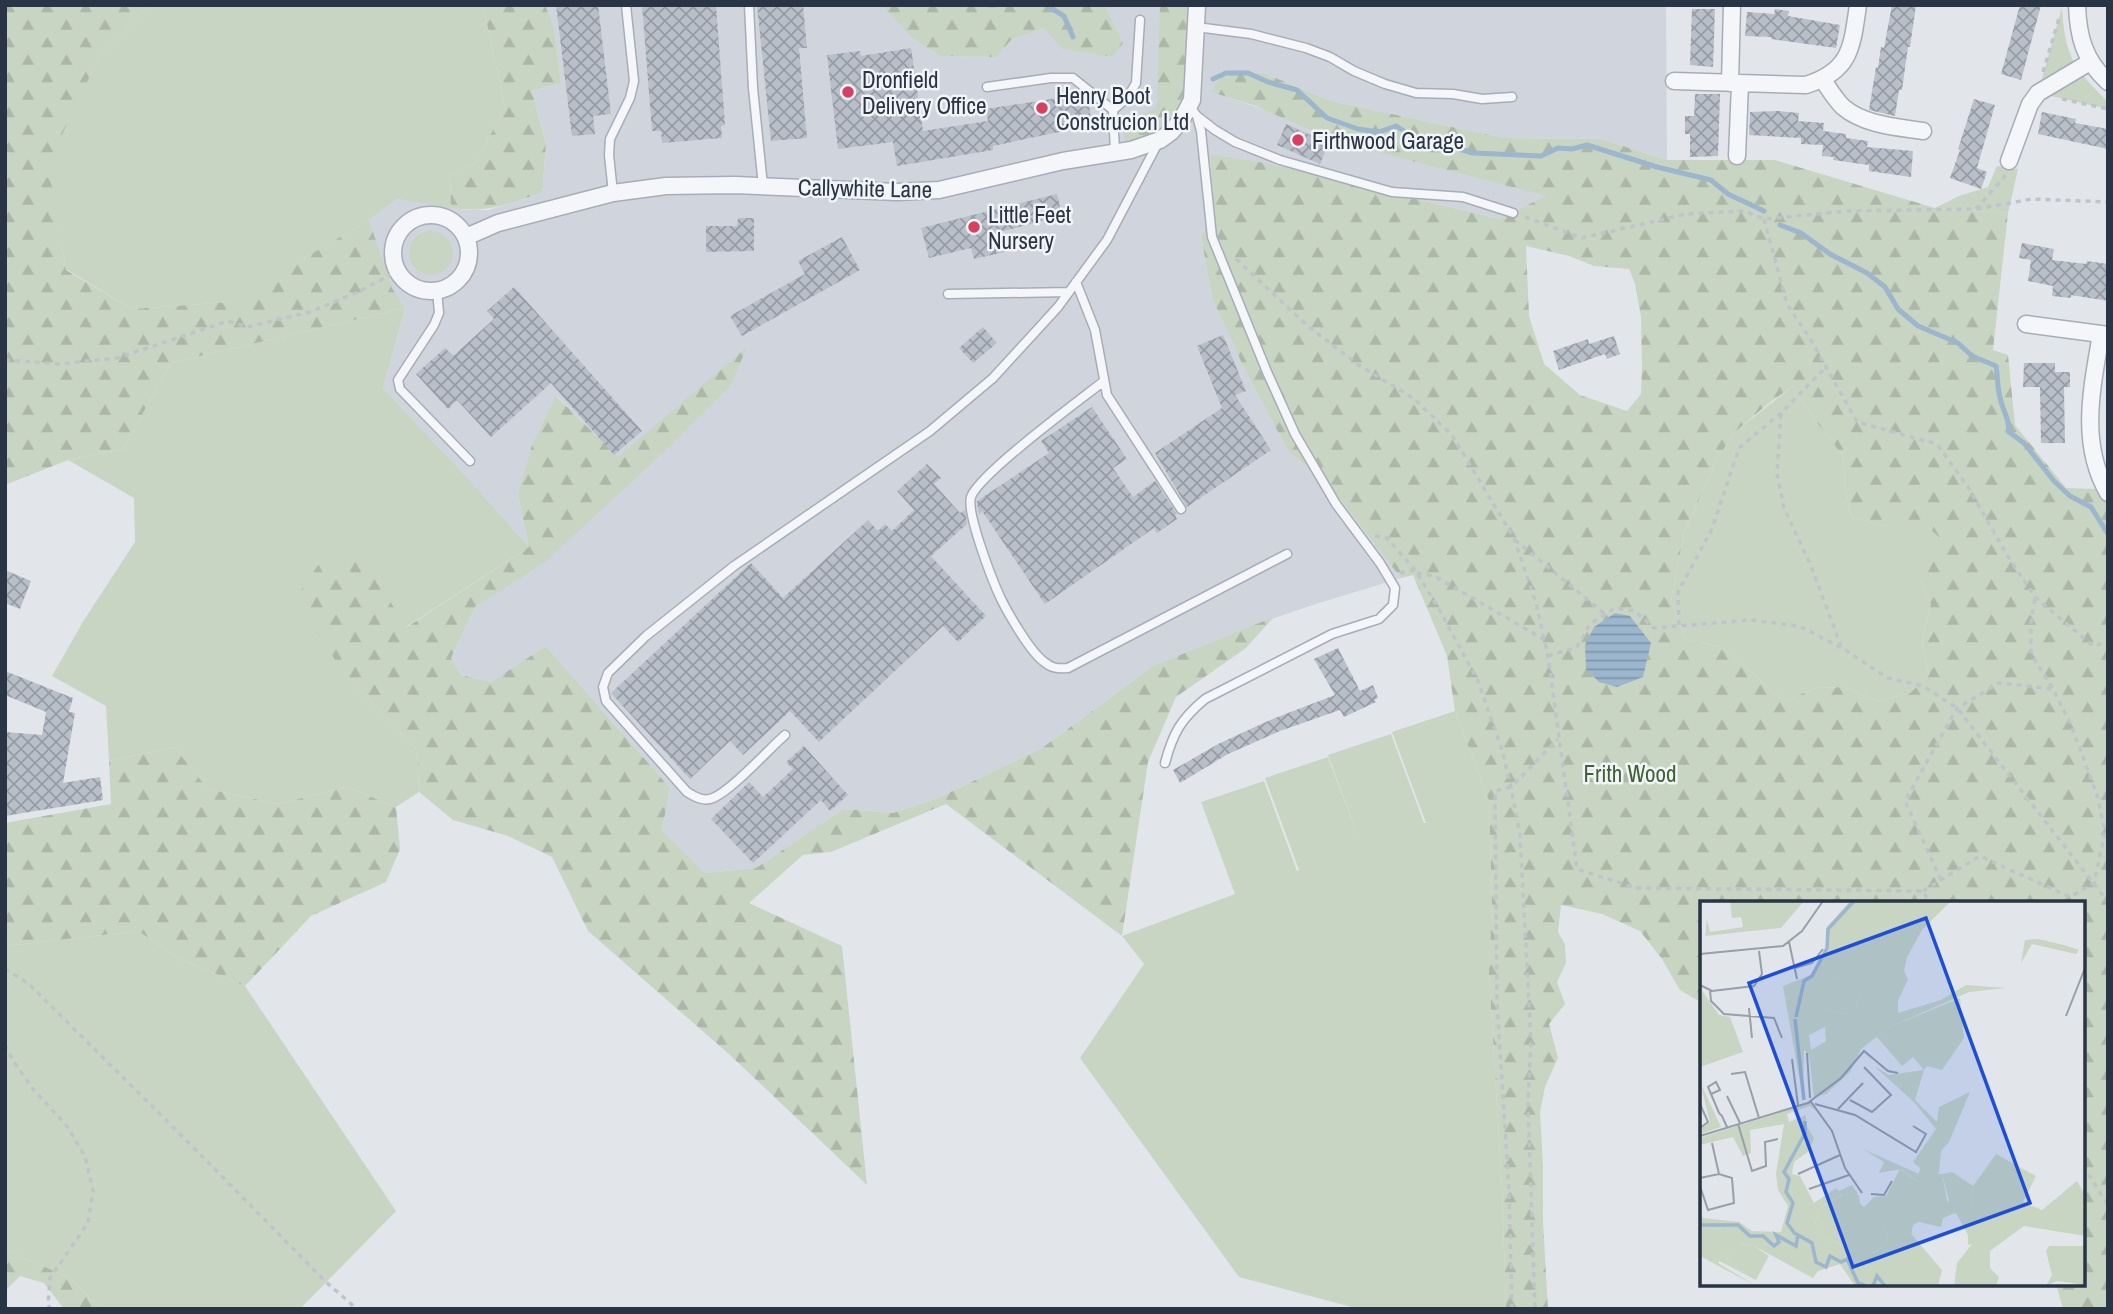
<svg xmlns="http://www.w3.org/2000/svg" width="2113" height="1314" font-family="'Archivo Narrow',sans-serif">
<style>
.built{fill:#d0d5dd}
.grass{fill:#c8d5c2}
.forest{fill:url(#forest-firs);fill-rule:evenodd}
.water{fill:url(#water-rules)}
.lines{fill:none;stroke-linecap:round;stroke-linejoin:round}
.stream{stroke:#9bb6cd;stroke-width:5}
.building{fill:url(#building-cross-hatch)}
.lane-casing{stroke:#a7adb6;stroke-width:11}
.street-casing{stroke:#a7adb6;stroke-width:19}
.path{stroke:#c0c4ca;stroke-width:3.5;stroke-dasharray:5 5;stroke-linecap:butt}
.lane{stroke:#f5f6f9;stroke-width:8}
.street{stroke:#f5f6f9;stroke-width:16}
.poi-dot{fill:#d6415f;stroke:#f2f5f8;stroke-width:2.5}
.labels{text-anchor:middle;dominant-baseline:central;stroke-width:5;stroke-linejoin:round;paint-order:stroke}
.poi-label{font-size:23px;fill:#293444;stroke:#f2f5f8;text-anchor:start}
.street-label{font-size:23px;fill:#293444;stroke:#f2f5f8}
.park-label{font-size:23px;fill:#406135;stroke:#f2f5f8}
.inset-river{fill:none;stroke:#9bb6cd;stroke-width:3.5}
.inset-road{fill:none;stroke:#989fa8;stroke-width:2}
.view{fill:#1d4ed8;fill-opacity:0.15;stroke:#1d4ed8;stroke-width:3.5}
.inset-edge{fill:none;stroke:#293444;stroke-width:3.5}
</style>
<defs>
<pattern id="forest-firs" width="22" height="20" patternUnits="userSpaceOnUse" patternTransform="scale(1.75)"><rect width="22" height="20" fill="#c8d5c2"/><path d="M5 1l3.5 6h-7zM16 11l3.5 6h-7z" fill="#acb7a8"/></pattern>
<pattern id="water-rules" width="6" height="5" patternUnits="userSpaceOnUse" patternTransform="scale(1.75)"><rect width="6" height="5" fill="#9bb6cd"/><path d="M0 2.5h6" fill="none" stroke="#7e95a8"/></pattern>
<pattern id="building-cross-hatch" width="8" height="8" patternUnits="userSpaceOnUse" patternTransform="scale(1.75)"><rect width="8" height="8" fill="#b9bfc9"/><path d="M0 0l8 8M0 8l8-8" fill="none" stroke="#969ca5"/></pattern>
</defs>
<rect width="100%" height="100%" fill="#e2e6eb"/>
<path class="built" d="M545,5H881L912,38L940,56L995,57L1011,40L1044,28L1123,43L1105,5H1666L1667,160L1601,139L1504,138L1331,101L1264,73L1212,92L1422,163L1547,196L1499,219L1271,164L1210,155L1214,212L1201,236L1212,298L1245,370L1288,451L1329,485L1401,578L1316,604L1245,628L1153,666L1042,748L938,798L893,813L843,809L756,868L705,873L662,830L670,788L546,646L491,682L461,675L451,658L475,607L509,584L644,471L746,349L618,458L557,396L518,495L529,547L467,477L383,388L405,308L387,280L369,220L397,199L467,210H489L542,193L546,145L532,91L561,83L554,27Z"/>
<path class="grass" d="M149,5H483L505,108L475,163L450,176L451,208L397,199L369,220L231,302L132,309L66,269L47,164L99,57Z
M2062,7C2065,57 2073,67 2108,102V109L2038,93Z
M1997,166L2018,169L2008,213L1935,208L1959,196L1988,187Z
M409 253a22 22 0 1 1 44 0a22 22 0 1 1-44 0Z
M405,308L383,388L467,477L529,547L406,627L343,672L417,750L419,792L396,807L347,787L278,804L208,789L174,747L109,761L106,706L52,676L84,620L135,542L134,498L68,460L123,449L171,363Z
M1793,386L1814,419L1843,456L1845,484L1851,517L1889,527H1928L1941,539L1920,579L1931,604L1922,641L1929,675L1910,693L1879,701L1844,687L1816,688L1784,701L1722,647L1685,639L1671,600L1684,533L1718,457L1735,432Z
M1455,711L1489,801L1492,900L1489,974L1502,1187L1506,1309H1359L1239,1277L1080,1058L1144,964L1122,936L1235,894L1201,802L1264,781L1297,871L1299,870L1265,778L1328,757L1362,847L1328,755L1391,734L1424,823H1426L1392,732Z
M138,931L180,959L245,986L396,1211L300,1309H102L68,1277L8,1251L5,1246V943L14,945Z"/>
<path class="forest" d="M5,5H149L99,57L48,164L66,270L132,309L230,302L369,220L392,288L405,308L171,363L123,449L68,460L5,485Z
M483,5H545L554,27L561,83L532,91L546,145L542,193C506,204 489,213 451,208L450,176L475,163L505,108Z
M881,5H1105L1123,43L1113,57L1062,49L1044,28L1011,40L996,57L940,56L912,38Z
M1160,5H1187L1186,85L1179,109L1163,134L1126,144L1123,129L1134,117L1157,108Z
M1264,73L1331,101L1504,138L1601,139L1667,160H1775L1935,208L2008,213L1993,350L2008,355L2015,425L2066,488L2097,489L2108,505V1309H2063L2056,1284H2083V903H1702V1003L1680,990L1662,959L1640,931L1602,914L1561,905L1558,932L1565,944L1566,963L1557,982L1565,1004L1549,1024L1558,1058L1545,1087L1540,1112L1543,1165V1221L1548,1309H1506L1502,1187L1489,974L1492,900L1489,801L1455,711L1447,656L1413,575L1401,578L1329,485L1288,451L1245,370L1212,298L1201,236L1214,212L1210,154L1271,164L1499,219L1546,196L1332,140L1256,106L1211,92L1221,76ZM1526,246L1569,256L1594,266L1629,269L1635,284L1641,317L1642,366L1641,394L1627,411L1580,395L1544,364L1529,316ZM1793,386L1814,419L1843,456L1845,484L1851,517L1889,527H1928L1941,539L1920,561V579L1931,604L1922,641L1929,675L1910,693L1879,701L1844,687L1816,688L1784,701L1722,647L1685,639L1671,600L1684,533L1718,457L1735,432L1768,404Z
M747,347L731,385L644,471L545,562L475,607L451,658L461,675L491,682L546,646L670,788L662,830L705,873L756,868L843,809L893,813L938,798L1042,748L1153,666L1245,628L1273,618L1246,648L1176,697L1148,762L1122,936L946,804L831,852L803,855L749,903L842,946L867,1185L730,1055L588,931L552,857L508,836L453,820L419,792L417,750L343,672L295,599L325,555L361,558L407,627L529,547L518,495L532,445L556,396L618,457Z
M174,747L208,789L278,804L347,787L396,807L400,849L386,882L311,916L245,986L180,959L138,931L14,945L5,943V823L111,804L109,761Z
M5,1246L8,1251L68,1277L102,1309H64L44,1283L20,1276L5,1291Z"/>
<path class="water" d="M1615,613L1630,616L1651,643L1643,677L1617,687L1599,682L1586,669L1585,645L1594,627Z"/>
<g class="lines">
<path class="stream" d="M990,5H994
M1046,5L1064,16L1073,37
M1213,79L1226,73H1248L1268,82L1297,90L1327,118L1358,129L1379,132L1396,126L1412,136L1473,153L1541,156L1558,148L1572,149L1587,145L1657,167L1711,180L1728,194L1764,211
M1780,225L1801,233L1830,254L1867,273L1885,287L1898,309L1918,326L1958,343L1972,356L1996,366C1998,377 1997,387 2000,397C2002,410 2009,416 2009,432L2024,443L2054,481L2070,496L2091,507L2108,534"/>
</g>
<path class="building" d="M556,5H598L611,114L593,116L595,134L572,136Z
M642,5H716L725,125L721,126L722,138L662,143L661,131H652Z
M757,5H803L807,48H799L807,138L771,141Z
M1892,5H1916L1910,47H1908L1902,90H1899L1895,116L1869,110L1876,67L1878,68L1881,47L1884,48Z
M2020,5H2041L2021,80L2001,74Z
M1692,9H1715L1713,67L1690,65Z
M1775,9L1789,11L1788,16L1840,25L1836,48L1771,39V37L1745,36L1747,12L1774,14Z
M911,48L923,131L988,121L986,109L1077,95L1079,106L1089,105L1092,125L993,146V150L897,166L893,142L838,149L827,55L860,51L861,56Z
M1695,94H1720L1718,156L1690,157V134H1685V116H1694Z
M1974,99L1995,105L1977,168L1987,172L1981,189L1950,178L1960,150L1958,149Z
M1777,111L1799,113L1798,121L1824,123L1823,131L1846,134V138L1868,141L1867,147L1913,151L1911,177L1869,171V165L1833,160L1834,157L1822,156L1823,145L1801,144V138L1749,135L1750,112Z
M2042,112L2076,119L2075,123L2108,129V149L2038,134Z
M1286,124L1329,143L1320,164L1277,145Z
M1057,194L1062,216L1000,232L1005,252L974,259L971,248L929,258L921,228Z
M738,218H754V251L706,252V226H737Z
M842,237L860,270L742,336L730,316L805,274L798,261Z
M2022,243L2054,249L2052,260L2086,264L2087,261L2108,264V301L2071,295V298L2052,296L2053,286L2028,281L2031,260L2019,258Z
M514,287L642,431L614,455L551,383L491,437L457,400L448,409L416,374L445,348L453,356L494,319L487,311Z
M983,327L997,343L973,363L959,348Z
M1223,335L1246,391L1235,395L1271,450L1187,507L1155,453L1222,408L1197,346Z
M1614,336L1620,354L1607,359L1605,354L1559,370L1553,351L1588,339L1589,344Z
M2024,363H2055V372H2070V387H2064L2065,443H2041L2040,387H2023Z
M1092,407L1127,459L1113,468L1133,497L1155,481L1177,514L1175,515L1177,519L1157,533L1154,528L1045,604L982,511L979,515L977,501L1049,453L1041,441Z
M927,464L941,478L934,484L960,513L965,510L967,524L931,556L986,616L958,642L943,626L819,742L790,711L743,755L730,741L690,779L611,693L751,563L783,598L868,520L878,531L885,524L892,531L914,510L897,491Z
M5,570L31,581L20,609L5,603Z
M1338,648L1360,691L1373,685L1378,698L1374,700L1376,702L1344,717L1340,710L1280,731L1228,754L1180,783L1173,770L1220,743L1275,718L1335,695L1314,659Z
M5,671L73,698L69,712L75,713L63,783L100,777L103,800L5,816V732L42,735L46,712L5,695Z
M804,746L848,795L830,811L821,800L753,863L711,819L749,782L763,797L793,769L786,762Z"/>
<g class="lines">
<g class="lane-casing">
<path id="lane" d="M749,5L753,88L763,186
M1196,27L1251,34L1306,48L1330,57L1354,71L1385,84L1416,93L1453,94L1482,99L1512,97
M987,87L1051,78H1073L1113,110
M1197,116L1215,130L1235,142L1280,160L1392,192L1463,197L1513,213
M1115,152L1113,110L1128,97L1136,83L1140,20
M613,193L609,155L610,139L630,98L634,81L626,5
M1076,282L1095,330L1107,395L1181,509
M437,291L439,313L434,325L398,380L400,389L470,461
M948,294L1069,292
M1104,381C1080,400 979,474 971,497C966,513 993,582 1001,599C1009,615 1030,651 1043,661C1051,668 1057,669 1068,668L1287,554
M785,735C768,750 732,790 713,798C704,802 695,797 687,792L606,701L603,687L608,673L646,636L734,566L930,431L993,378L1058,307L1107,240L1158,143
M1165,763C1173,733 1181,719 1205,699L1332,634L1379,619L1393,605L1395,588L1380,563L1336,504L1295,434L1267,372L1212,237L1201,131L1197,116L1189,106"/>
</g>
<g class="street-casing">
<path id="street" d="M2077,5C2078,36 2084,60 2108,82
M1823,80C1829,89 1835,99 1843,107C1864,125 1897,127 1923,131
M1674,81L1806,85C1851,71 1852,47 1858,5
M1730,83L1732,5
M1737,156L1740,84
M2009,161L2030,104L2038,93L2090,62
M393 253a38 38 0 1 1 76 0a38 38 0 1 1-76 0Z
M466,237L498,223L613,193L666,186L735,185L897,192L939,190L1063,161L1131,150L1160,140L1171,132L1182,119L1192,100L1197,5
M2026,324L2108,335
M2101,334C2092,388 2079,443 2108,493"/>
</g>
<path class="path" d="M2043,72L2060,15
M2062,99L2108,109
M1976,209L2006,175
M1525,217L1582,238L1686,214L1745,211L1764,219L1847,211L1976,209L2032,199L2108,202
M1764,219L1787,304L1811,340L1857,422L1937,444L1968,487L2007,555L2035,597L2093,646L2108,642
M1236,259L1309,327L1357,364L1413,398L1452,435L1514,538L1536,603L1548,656L1577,869L1636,888L1923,891L1930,903
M5,360L59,364L117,358L228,321L247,327L310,312L358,292L398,271
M1781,414L1777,474L1784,508L1811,566L1841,646
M1375,536L1387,538L1415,570L1439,609L1478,681L1502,750L1511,787L1520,835L1531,1041L1528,1103L1535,1309
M1515,540L1605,614
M1400,573L1415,570
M1417,573L1434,576L1545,640
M1679,625L1678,592L1712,529L1739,448L1781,413L1826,367
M1548,656L1577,647L1590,624L1615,608L1635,611L1654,628L1750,620L1799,626L1842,648L1888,678L1923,686L1957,708L2108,902
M1941,880L1905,801L1957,708L1999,683L2052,689
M1923,891L1980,856L2070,897L2094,883L2105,832L2097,795L2071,725L2053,689L2031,654V622L2035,597
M5,969L28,983L190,1144L326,1282L357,1309
M5,1045L14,1062L33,1089L67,1126L85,1156L93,1191L88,1223L50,1278L48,1305L51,1309
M2083,1166L2108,1205
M1512,1309L1509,1190L1497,1002L1495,791L1511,787L1558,739"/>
<use href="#lane" class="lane"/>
<use href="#street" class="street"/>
</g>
<g class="poi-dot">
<circle cx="848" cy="92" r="7"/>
<circle cx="1042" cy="108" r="7"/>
<circle cx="1298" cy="140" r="7"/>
<circle cx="974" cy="227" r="7"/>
</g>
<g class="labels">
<g class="poi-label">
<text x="862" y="79">Dronfield<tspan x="862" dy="26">Delivery Office</tspan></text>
<text x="1056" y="95">Henry Boot<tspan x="1056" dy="26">Construcion Ltd</tspan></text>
<text x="1312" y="140">Firthwood Garage</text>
<text x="988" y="214">Little Feet<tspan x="988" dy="26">Nursery</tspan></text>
</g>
<g class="street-label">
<text transform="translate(865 188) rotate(1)">Callywhite Lane</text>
</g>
<g class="park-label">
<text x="1630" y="773">Frith Wood</text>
</g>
</g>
<g transform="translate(1700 901)">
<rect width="385" height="385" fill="#e2e6eb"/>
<path d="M149,74L160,92L156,108L142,113L117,106L131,86L130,79ZM260,97L264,137L242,169L227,165L224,169L213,156L202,165L177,136L188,127ZM296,253L336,275L326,283L313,316L281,328L271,302L273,285ZM200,268L226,287L233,273H242L250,314L243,317L241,326L219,321L213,324L211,334L207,328L193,325L174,296L186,295ZM143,293L159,295L160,303L182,320L188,333L186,344L172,352L156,350L128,338L115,324L118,308ZM0,327L37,330L18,362L56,385L0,355Z" fill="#c8d5c2"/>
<path d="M150,0H251L222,29L207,56L204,70L208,78L198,100V112L241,99L266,84L306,87L269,91L188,127L161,148L150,171L126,193L114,196L109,154L104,149L103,198L83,85L111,74L126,47L127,26ZM149,74L160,92L156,108L142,113L117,106L132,92L130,79ZM125,126L126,140L111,149L109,134ZM338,38L364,44L379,49L376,53L332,43L321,62L325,39ZM174,165L189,174L224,169L215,199L237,221L239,206L270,191L249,241L241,250L239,271L219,297L210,290L217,280L201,268L179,272L184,261L163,248L219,273L220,267L213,261L236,228L214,201ZM0,181L21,226L0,233V227L10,221ZM110,202L115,209L110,205L87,213L89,221L106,214V224L114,237L109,250L94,261L92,273L100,275L114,302L136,287L139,290L152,284L159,295L142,293L118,308L115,324L128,338L156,350L173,352L186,344L188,333L182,320L164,306L174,296L193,325L207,328L242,369L238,385H155L140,363L118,370L113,377L54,345L39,343L26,353L31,366L19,360L36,330L0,327V311L3,317L39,321L52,330L81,331L88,305L78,289L76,273L84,223L50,229L51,252L43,255L33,236L0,244V237ZM252,271L273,285L271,302L281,327L298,316H312L326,283L336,275L323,301L342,309L377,280L385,294V335L324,325L290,350V367L299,376L296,385H254L257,362L272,343L268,344V334L256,312L250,314L245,306L249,299L242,273ZM349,345H385V384L357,380L346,385L352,374L346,350Z" fill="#c8d5c2" fill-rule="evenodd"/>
<path d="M30,0H104L81,27L5,35L7,18L10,31L43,26L41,16L32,17ZM0,87L19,114L30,116L43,151L0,166ZM38,343L54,345L69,355L56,379L31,366L26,353Z" fill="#c8d5c2"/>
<path class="inset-river" d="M96,116L104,80L112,75L127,47L128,28L154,0M95,118L104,199M0,324H38L50,335H63L74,345L79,341L76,334L96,345L98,334L112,342L116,361L126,366L130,355L141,361L147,358L158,382L166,385M96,334L87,322L93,302L86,291L89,278L84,271L105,232V220M173,385L177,375L185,385"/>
<path class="inset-road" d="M89,41L97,78M0,53L83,45L102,30L123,0M95,67L112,62L123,48M0,84L12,90L54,85L62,73L59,50M10,89L11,100L24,113L74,117L82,137M49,107L52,137M366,115L385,67M107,152L110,197M92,158L98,204M31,173L45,171L59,217M11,193L20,189L16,181L8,186L11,193L19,212L22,215L27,226M27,195L40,222M150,199L172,211L191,194L164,166M109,201L141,177L164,150L188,170L198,172M0,203L8,221L0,227M115,203L155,214L216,251L226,233L213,225M138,208L163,182M38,223L52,270L66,265L65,241L78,238M0,235L111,201L132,230L145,267L162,292M12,242L19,273M98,273L140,254M0,277L19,273L32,277L34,302L8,309L0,285M109,288L149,274M171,293L184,294L192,280"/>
<path class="view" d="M226,17L330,302L153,366L49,82Z"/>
<rect width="385" height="385" class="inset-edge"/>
</g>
<rect width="2113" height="1314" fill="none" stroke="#293444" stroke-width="14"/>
</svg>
